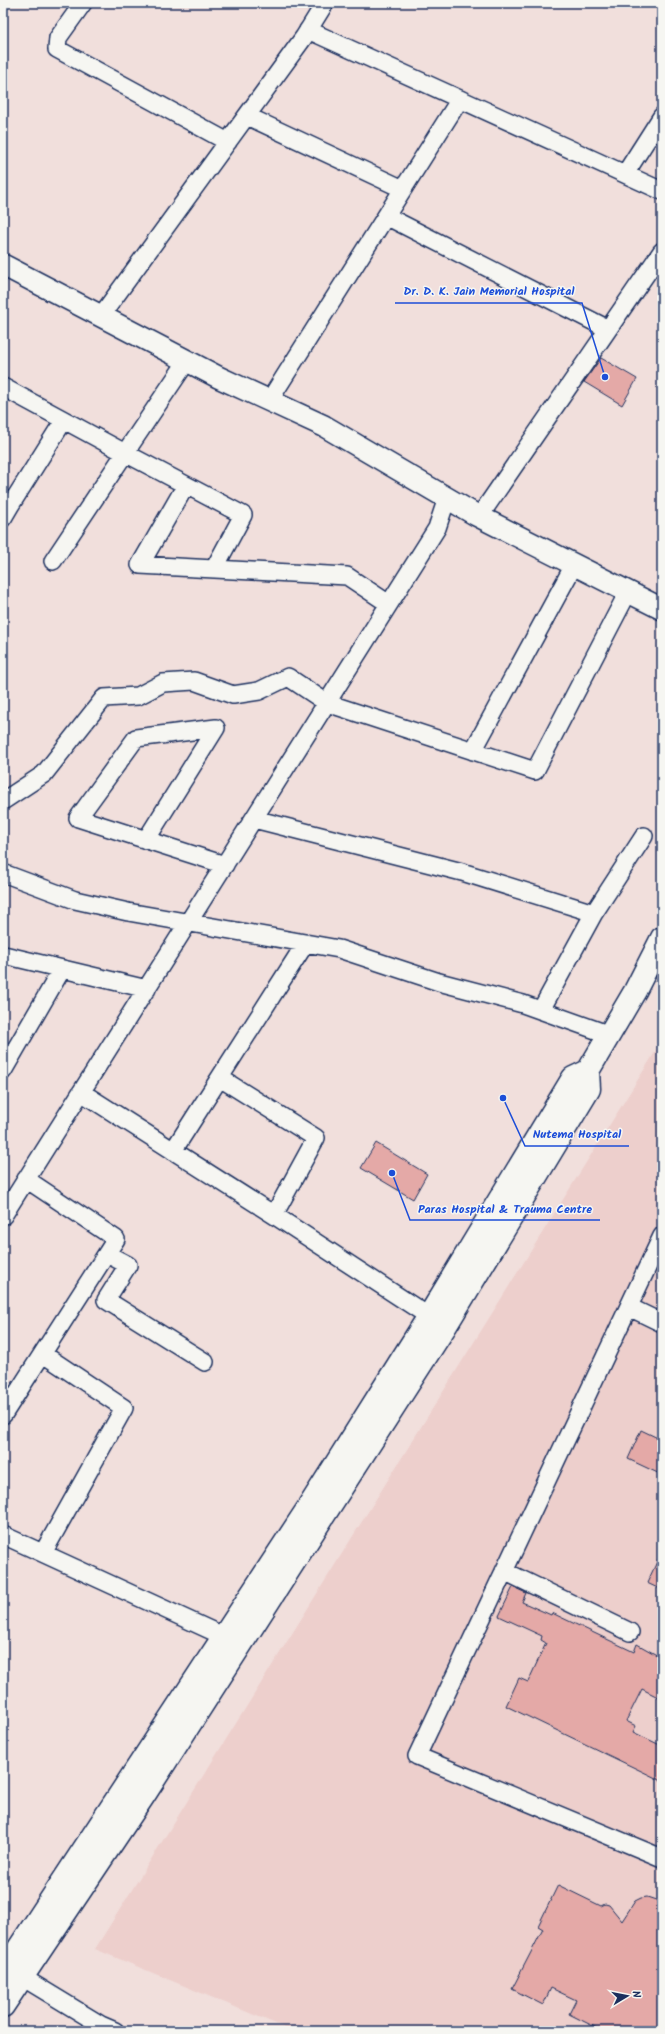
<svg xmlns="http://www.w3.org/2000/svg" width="665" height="2034" font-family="Kalam,sans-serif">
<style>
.built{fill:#edcfcc}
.building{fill:#e4a9a7;stroke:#1b2f5e}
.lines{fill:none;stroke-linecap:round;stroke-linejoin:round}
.minor-casing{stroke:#1b2f5e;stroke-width:20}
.tertiary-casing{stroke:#1b2f5e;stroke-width:24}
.trunk-casing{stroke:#1b2f5e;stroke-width:25}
.minor{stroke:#f6f6f2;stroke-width:17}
.tertiary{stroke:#f6f6f2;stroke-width:21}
.trunk{stroke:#f6f6f2;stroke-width:22}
.leader{fill:none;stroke:#1d4ed8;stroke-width:1.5}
.callout-dot{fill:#1d4ed8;stroke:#f6f6f2;stroke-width:1.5}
.callout-label{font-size:12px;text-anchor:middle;font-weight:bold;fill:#1d4ed8;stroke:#f6f6f2;stroke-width:3;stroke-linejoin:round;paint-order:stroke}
</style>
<rect width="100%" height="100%" fill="#f1dfdc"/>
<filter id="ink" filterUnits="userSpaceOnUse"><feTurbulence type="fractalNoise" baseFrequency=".025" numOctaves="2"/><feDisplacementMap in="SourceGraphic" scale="8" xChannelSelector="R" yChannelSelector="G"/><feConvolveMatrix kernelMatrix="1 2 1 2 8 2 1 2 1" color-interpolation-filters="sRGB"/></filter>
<g filter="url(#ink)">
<path class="built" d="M662,1041V2031H293L95,1949Z"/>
<path class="building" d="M601,358L637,379L622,405L584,382Z
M376,1143L427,1174L413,1199L361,1168Z
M641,1430L662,1440V1475L628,1459Z
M662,1551V1590L647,1583Z
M513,1587L526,1593L522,1602L551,1615L552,1613L634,1652L637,1644L662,1658V1699L642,1689L626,1721L636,1726L633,1732L662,1746V1781L506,1706L519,1678L528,1682L546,1643L541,1640L542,1636L499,1616Z
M558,1885L601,1906L605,1904L609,1905L622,1921L635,1901L641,1898L647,1897L662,1902V2031H603L569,2014L576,2000L551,1988L543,2005L512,1989L543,1929L538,1926Z"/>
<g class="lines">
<g class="minor-casing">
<path id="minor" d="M83,3L58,38L57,49L228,142
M308,30L662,191
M247,116L403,189
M625,174L662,116
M386,216L608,329
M101,316L304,37L325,3
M187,361L125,453L186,485L140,565L347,576L389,604
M3,387L125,453L53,561
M269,401L460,99
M186,485L243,515L214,569
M3,502L10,506L64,420
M479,517L662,251
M3,518L10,506
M473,751L574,565
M3,801L44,774L104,698L138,696L163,683L194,681L233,695L259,691L288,677L327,703L535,771L628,592
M254,819L462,872L594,913
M146,840L216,728L136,738L78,818L225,865
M3,873L75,900L128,912L339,949L439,982L523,1004L610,1035
M3,957L4,955L147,989
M541,1010L594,913L644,836
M3,1071L62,969
M220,1078L316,1138L274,1215
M81,1092L274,1215L439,1323
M173,1151L305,944
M3,1216L437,528L447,498
M662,1236L417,1756L662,1858
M107,1254L128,1265L106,1300L205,1362
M629,1307L662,1323
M43,1354L124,1408L43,1553
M3,1415L116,1239L26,1179
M3,1535L234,1641
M504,1571L630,1632
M22,1977L101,2025L115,2031"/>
</g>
<g class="tertiary-casing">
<path id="tertiary" d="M3,265L218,377L324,426L476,515L662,609"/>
</g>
<g class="trunk-casing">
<path id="trunk" d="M3,1972L308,1508L429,1316L573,1078L588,1071
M3,2006L143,1797L445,1327L589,1089L588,1071L635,991L662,938"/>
</g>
<use href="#minor" class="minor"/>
<use href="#tertiary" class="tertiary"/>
<use href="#trunk" class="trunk"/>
</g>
</g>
<path class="leader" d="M605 377L582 303H395M503 1098L525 1146H629M392 1173L410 1220H600"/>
<g class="callout-dot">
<circle cx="605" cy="377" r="4"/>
<circle cx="503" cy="1098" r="4"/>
<circle cx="392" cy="1173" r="4"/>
</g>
<g class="callout-label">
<text x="489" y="295">Dr. D. K. Jain Memorial Hospital</text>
<text x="577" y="1138">Nutema Hospital</text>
<text x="505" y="1213">Paras Hospital &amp; Trauma Centre</text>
</g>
<rect width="665" height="2034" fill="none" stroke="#f6f6f2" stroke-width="16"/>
<rect x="8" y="8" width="649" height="2018" fill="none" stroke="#1b2f5e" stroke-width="1.5" filter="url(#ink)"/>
<g transform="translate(627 1996) rotate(80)" stroke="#f6f6f2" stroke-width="3" paint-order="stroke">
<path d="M0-3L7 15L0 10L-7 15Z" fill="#1b2f5e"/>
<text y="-6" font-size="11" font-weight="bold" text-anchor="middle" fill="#1b2f5e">N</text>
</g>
</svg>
